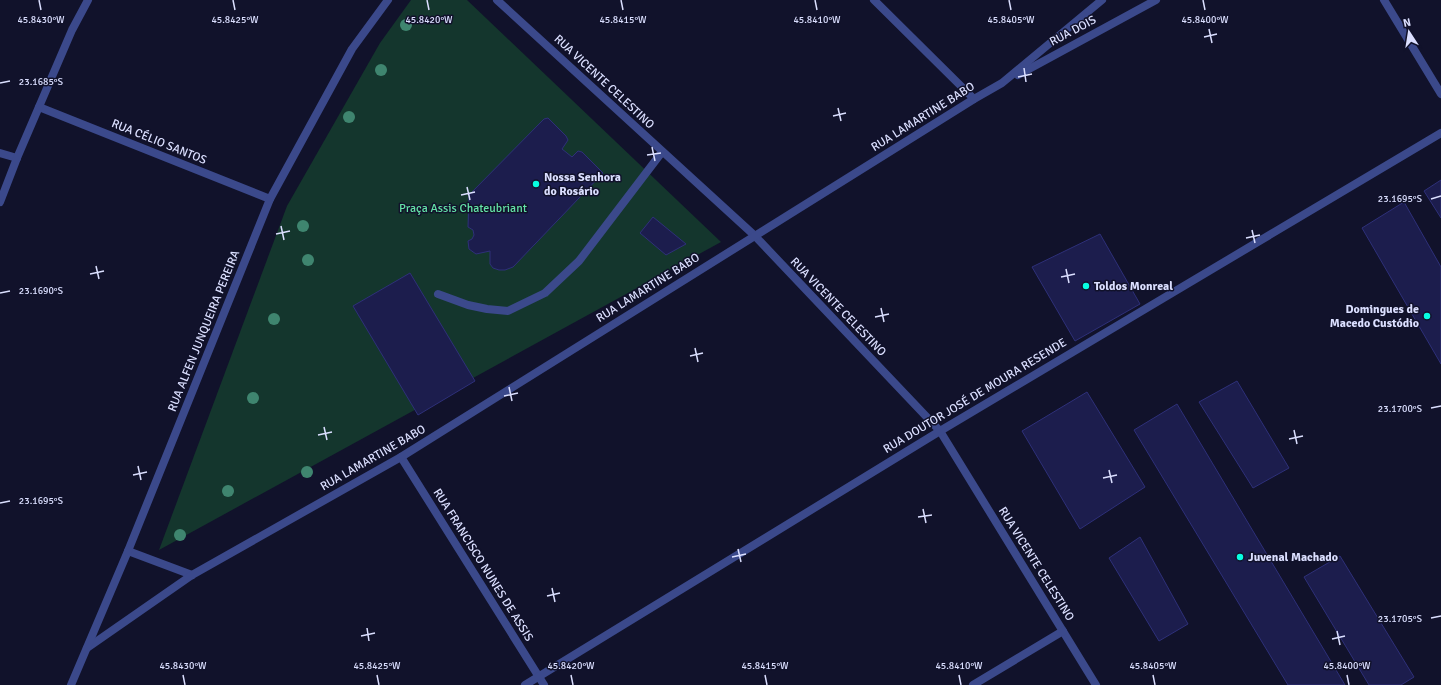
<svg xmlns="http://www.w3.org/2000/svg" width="1441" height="685" font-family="Signika,sans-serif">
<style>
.green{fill:#14362d}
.building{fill:#1c1d4d;stroke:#2e3079}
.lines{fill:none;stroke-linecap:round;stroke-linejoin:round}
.service{stroke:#3b498b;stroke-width:8}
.minor{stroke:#3b498b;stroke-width:8}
.tree{fill:#3f856f}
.ticks{fill:none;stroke:#dbdfff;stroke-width:1.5}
.poi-dot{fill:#07ffe2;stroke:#11122b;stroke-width:1.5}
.labels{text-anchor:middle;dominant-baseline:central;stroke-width:3;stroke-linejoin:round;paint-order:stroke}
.street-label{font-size:12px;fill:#dbdfff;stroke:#11122b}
.poi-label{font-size:12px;font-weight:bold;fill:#dbdfff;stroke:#11122b;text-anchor:start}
.park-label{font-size:12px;fill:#64e3a7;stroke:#11122b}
.ticks-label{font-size:10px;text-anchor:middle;fill:#dbdfff;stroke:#11122b;stroke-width:3;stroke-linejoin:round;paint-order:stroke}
</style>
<rect width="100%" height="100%" fill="#11122b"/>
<!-- green -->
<polygon class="green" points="411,0 467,0 721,242 159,550 287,206 380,43"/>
<!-- building -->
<g class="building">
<polygon points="548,118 566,136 568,140 562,149 572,157 578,151 582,152 603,173 513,267 505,270 499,270 493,268 490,264 490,251 476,254 469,249 468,241 472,239 474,235 473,230 468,227 469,195 544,119"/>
<polygon points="1441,180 1441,218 1424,191"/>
<polygon points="1404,202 1441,267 1441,364 1362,228"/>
<polygon points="653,217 686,244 666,255 640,233"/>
<polygon points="1100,234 1140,304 1075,341 1032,267"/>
<polygon points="410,273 475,381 418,415 353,306"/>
<polygon points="1237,381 1289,468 1253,488 1199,402"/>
<polygon points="1087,392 1145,487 1080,529 1022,431"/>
<polygon points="1177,404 1345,685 1288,685 1134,430"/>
<polygon points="1140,537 1188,624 1159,641 1109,558"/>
<polygon points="1340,556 1414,677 1401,685 1369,685 1304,577"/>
</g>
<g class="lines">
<!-- service -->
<polyline class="service" points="438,294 468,305 487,309 508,311 545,293 579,261 662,152"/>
<!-- minor -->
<g class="minor">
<polyline points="497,0 754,235 940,431 1096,685"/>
<polyline points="874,0 974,99"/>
<polyline points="1384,0 1441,94"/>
<polyline points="1018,75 1156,0"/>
<polyline points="39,107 270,199"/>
<polyline points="0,153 17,158"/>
<polyline points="0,202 17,158 72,30 88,0"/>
<polyline points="401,457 544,685"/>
<polyline points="128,551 192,575"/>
<polyline points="87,648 192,575 401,457 974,99 1002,83 1102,0"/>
<polyline points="71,685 128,551 270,199 352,49 388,0"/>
<polyline points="525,685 940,431 1441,133"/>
<polyline points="973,685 1063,631"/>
</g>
</g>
<!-- trees -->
<g class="tree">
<circle cx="406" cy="25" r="6"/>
<circle cx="381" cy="70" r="6"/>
<circle cx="349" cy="117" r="6"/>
<circle cx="303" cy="226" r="6"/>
<circle cx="308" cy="260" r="6"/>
<circle cx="274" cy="319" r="6"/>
<circle cx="253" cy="398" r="6"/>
<circle cx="307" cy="472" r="6"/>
<circle cx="228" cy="491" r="6"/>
<circle cx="180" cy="535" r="6"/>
</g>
<!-- ticks -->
<path class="ticks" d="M39 0 41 10M233 0 235 10M427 0 429 10M621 0 623 10M815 0 817 10M1009 0 1011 10M1203 0 1205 10M1209 29 1212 43M1204 37 1217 34M1024 68 1026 82M1018 77 1032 74M0 83 10 81M838 108 841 121M833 116 846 113M652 147 655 161M647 155 661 153M467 187 470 200M461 195 475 192M1431 199 1441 196M281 226 284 240M1252 230 1255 243M276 234 290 231M1246 238 1260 235M96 266 99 279M1066 269 1069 283M90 274 104 271M1061 277 1075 274M0 293 10 291M881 308 884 322M875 317 889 314M695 348 698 362M690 356 703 353M509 387 512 401M504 396 518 393M1431 408 1441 406M324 427 327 440M1294 430 1297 444M318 435 332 432M1289 439 1303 436M138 466 141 480M1109 470 1112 483M133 475 147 472M1103 478 1117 475M0 503 10 501M923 509 926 523M918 517 932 515M738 549 741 562M732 557 746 554M552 588 555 602M547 596 560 593M1431 618 1441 616M367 628 369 641M1337 631 1340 645M361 636 375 633M1332 639 1345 636M183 675 185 685M377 675 379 685M571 675 573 685M765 675 767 685M959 675 961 685M1153 675 1155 685M1347 675 1349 685"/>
<!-- markers -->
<g class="poi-dot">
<circle cx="536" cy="184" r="4"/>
<circle cx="1086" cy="286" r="4"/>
<circle cx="1427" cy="316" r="4"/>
<circle cx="1240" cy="557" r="4"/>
</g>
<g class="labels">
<!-- street labels -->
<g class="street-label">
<text transform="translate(1073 31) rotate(-28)">RUA DOIS</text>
<text transform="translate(604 82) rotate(43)">RUA VICENTE CELESTINO</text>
<text transform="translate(923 117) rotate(-32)">RUA LAMARTINE BABO</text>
<text transform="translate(159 142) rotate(22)">RUA CÉLIO SANTOS</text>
<text transform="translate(648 288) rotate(-32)">RUA LAMARTINE BABO</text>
<text transform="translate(838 307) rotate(46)">RUA VICENTE CELESTINO</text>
<text transform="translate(204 331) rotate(-68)">RUA ALFEN JUNQUEIRA PEREIRA</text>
<text transform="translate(975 396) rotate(-31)">RUA DOUTOR JOSÉ DE MOURA RESENDE</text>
<text transform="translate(373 458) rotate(-30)">RUA LAMARTINE BABO</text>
<text transform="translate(1036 564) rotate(58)">RUA VICENTE CELESTINO</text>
<text transform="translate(483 565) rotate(58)">RUA FRANCISCO NUNES DE ASSIS</text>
</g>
<!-- poi labels -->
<g class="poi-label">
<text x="544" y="177">Nossa Senhora<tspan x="544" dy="14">do Rosário</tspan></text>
<text x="1094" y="286">Toldos Monreal</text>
<text x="1419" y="309" text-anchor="end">Domingues de<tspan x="1419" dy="14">Macedo Custódio</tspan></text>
<text x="1248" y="557">Juvenal Machado</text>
</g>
<!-- park labels -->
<g class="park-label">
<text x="463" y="208">Praça Assis Chateubriant</text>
</g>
</g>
<g class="ticks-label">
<text x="41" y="23">45.8430°W</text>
<text x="235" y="23">45.8425°W</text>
<text x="429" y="23">45.8420°W</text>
<text x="623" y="23">45.8415°W</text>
<text x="817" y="23">45.8410°W</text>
<text x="1011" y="23">45.8405°W</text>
<text x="1205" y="23">45.8400°W</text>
<text x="41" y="85">23.1685°S</text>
<text x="1400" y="202">23.1695°S</text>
<text x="41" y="294">23.1690°S</text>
<text x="1400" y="412">23.1700°S</text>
<text x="41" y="504">23.1695°S</text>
<text x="1400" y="622">23.1705°S</text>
<text x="183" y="669">45.8430°W</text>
<text x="377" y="669">45.8425°W</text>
<text x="571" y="669">45.8420°W</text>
<text x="765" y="669">45.8415°W</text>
<text x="959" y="669">45.8410°W</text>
<text x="1153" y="669">45.8405°W</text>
<text x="1347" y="669">45.8400°W</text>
</g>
<!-- north arrow -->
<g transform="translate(1409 32) rotate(348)" stroke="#11122b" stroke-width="3" paint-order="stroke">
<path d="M0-3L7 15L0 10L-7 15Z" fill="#dbdfff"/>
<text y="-6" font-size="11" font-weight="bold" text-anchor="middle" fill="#dbdfff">N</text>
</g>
</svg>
